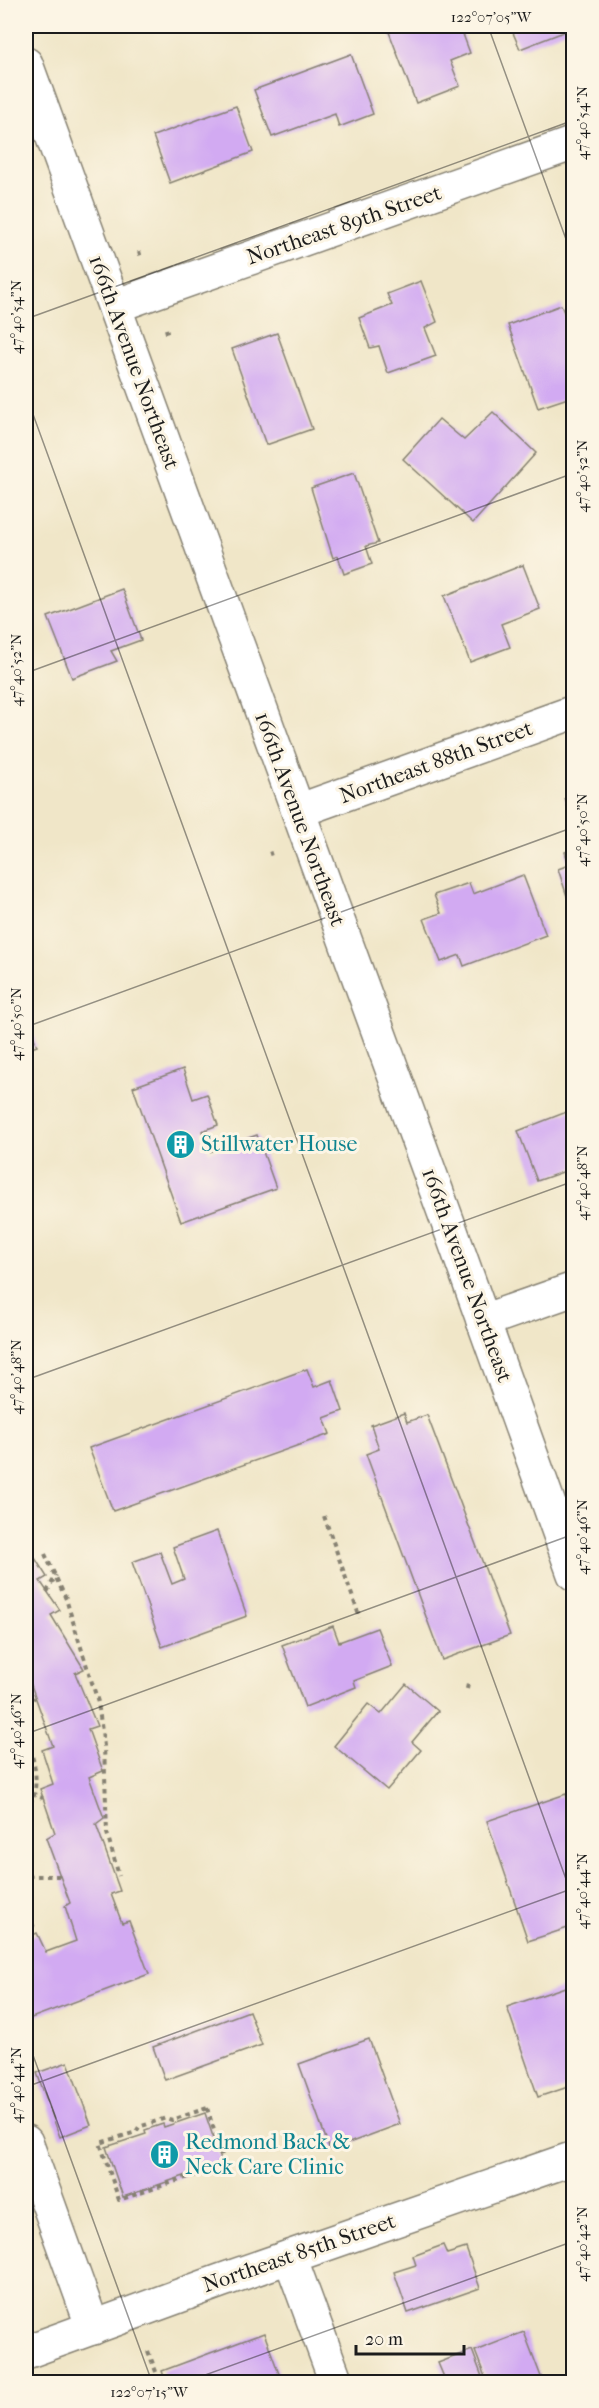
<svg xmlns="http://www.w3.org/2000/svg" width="599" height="2408" font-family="'IM FELL French Canon',serif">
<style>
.building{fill:#d2aaf2}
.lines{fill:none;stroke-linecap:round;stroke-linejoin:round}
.minor-casing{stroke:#868172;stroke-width:36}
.path{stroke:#868172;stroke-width:4;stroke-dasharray:4.5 4.5;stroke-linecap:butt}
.minor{stroke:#fff;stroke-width:33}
.ticks{fill:none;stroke:#1c1c1c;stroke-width:1.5;stroke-opacity:0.45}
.labels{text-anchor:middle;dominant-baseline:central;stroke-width:6;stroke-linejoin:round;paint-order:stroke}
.street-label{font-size:22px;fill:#1c1c1c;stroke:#fcf5e5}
.culture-label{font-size:22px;fill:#0d838f;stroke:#fcf5e5;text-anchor:start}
.neatline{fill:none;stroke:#1c1c1c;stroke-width:2}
.ticks-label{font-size:15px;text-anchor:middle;fill:#1c1c1c}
</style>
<rect width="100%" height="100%" fill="#fcf5e5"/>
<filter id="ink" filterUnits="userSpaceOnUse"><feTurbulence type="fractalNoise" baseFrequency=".0167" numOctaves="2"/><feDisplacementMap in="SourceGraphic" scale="12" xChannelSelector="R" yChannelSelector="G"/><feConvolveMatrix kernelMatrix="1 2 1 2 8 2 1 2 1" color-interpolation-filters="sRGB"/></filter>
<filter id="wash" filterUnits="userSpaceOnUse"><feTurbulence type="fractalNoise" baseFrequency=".008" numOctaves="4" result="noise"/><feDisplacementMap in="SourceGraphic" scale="24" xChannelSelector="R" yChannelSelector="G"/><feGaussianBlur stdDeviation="1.35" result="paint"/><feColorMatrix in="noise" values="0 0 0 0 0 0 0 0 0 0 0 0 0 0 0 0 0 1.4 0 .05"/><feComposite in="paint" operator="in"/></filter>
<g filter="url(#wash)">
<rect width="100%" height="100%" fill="#f0e6c8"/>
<g id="blocks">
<!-- building -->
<g class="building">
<polygon points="406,26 460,26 470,53 450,61 460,86 416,103 389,32"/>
<polygon points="510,26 574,26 574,28 520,49"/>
<polygon points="351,54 373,114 339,127 335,114 272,137 254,90"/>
<polygon points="236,106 253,152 170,183 153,136"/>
<polygon points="421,281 437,322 425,328 436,356 388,373 379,346 370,348 359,318 392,305 387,294"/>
<polygon points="561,305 574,337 574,396 538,408 508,325"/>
<polygon points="277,333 312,429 266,445 232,349"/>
<polygon points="493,412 536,453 473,523 403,459 439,419 464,440"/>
<polygon points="354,473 378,543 366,546 372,564 344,574 338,556 333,558 311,488"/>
<polygon points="523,565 540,609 501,624 510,647 470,662 444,596"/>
<polygon points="122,589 141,640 111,651 117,661 72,678 48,617"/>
<polygon points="574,796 574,820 573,820 565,799"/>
<polygon points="574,849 574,897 568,899 558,869 569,865 565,852"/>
<polygon points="523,875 546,935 464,966 460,955 441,962 424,919 441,913 434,895 469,883 473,894"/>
<polygon points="26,1017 37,1046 26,1050"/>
<polygon points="183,1069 193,1099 207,1094 218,1125 202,1131 209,1152 257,1135 276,1188 181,1222 133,1087"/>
<polygon points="574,1109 574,1168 537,1181 518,1131"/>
<polygon points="307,1369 314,1387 332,1380 343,1411 324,1418 330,1434 113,1511 89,1448"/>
<polygon points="404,1413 407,1422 427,1415 510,1635 442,1660 366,1454 379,1449 371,1425"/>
<polygon points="217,1531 247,1616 162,1647 132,1562 160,1552 172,1584 184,1579 173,1547"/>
<polygon points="26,1544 47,1577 40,1581 60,1610 51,1615 84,1669 75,1673 97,1726 88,1729 103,1771 89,1777 104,1818 96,1824 120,1891 111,1894 122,1923 129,1921 149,1974 26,2020 26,1938 37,1933 46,1952 76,1941 65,1906 70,1903 46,1838 55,1833 40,1789 53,1784 42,1750 53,1746 27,1674 30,1671 26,1665"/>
<polygon points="333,1626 339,1642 377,1628 392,1666 354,1681 356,1687 305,1707 282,1645"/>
<polygon points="406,1684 438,1711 412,1742 421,1750 387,1790 334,1746 368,1704 381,1714"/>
<polygon points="566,1794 574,1816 574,1926 528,1941 487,1821"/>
<polygon points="571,1985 574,1991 574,2085 538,2097 507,2007"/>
<polygon points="249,2011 262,2045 165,2080 153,2047"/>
<polygon points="369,2039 400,2124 330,2150 299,2064"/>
<polygon points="68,2062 91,2125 60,2137 37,2073"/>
<polygon points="205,2113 222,2163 123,2197 106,2147 146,2134 145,2130 163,2124 164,2127"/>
<polygon points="443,2245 447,2254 466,2248 480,2288 408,2313 394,2272 416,2265 413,2256"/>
<polygon points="524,2332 543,2382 487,2382 475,2351"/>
<polygon points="264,2333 282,2382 166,2382 162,2371"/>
<polygon points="472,2350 484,2382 446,2382 438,2363"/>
</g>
</g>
</g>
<g filter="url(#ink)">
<use href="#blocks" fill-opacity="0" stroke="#868172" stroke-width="1.5"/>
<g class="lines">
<defs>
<g id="minor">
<polyline points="26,64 451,1231 574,1574"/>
<polyline points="115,306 574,143"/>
<polyline points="298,811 574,712"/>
<polyline points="483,1321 574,1289"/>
<polyline points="26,2142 93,2328"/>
<polyline points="290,2257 336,2382"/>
<polyline points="26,2352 220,2281 574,2158"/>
</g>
</defs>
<!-- minor casing -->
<use href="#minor" class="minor-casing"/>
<!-- path -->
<g class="path">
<polyline points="139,251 141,258"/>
<polyline points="166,329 168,336"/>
<polyline points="269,854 272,853"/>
<polyline points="324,1516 360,1618"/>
<polyline points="45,1554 66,1599 98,1702 104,1746 107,1833 119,1876"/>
<polyline points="47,1592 56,1575"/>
<polyline points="26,1673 30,1671"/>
<polyline points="467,1689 468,1684"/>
<polyline points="26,1716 34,1697"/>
<path d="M26 1740C34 1758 38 1775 34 1795L43 1798"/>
<polyline points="26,1811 34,1795"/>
<path d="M26 1870C35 1891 21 1908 35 1929L26 1933"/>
<polyline points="28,1876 60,1876"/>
<polygon points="207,2108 225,2165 119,2200 100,2143 136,2132 139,2127 166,2118 172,2120"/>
<polyline points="148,2351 160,2382"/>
</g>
<!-- minor -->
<use href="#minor" class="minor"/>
</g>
</g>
<!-- ticks -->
<path class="ticks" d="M488 26 574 261M26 319 574 120M26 395 574 1901M26 673 574 473M26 1027 574 827M26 1380 574 1181M26 1734 574 1534M26 2036 152 2382M26 2087 574 1888M186 2382 574 2241"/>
<!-- icons -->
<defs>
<symbol id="building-disc" viewBox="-11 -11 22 22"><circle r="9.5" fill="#0f9aa8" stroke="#fcf5e5"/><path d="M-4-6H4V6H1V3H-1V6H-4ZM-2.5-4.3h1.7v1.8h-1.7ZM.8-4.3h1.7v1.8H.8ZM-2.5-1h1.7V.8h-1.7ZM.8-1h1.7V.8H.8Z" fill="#fff"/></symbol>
</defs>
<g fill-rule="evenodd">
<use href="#building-disc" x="164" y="1128" width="33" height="33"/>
<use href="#building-disc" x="148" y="2138" width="33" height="33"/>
</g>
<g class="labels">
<!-- street labels -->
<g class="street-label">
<text transform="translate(344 225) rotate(-19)">Northeast 89th Street</text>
<text transform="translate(134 362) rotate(70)">166th Avenue Northeast</text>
<text transform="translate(436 762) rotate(-20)">Northeast 88th Street</text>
<text transform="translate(300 819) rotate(70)">166th Avenue Northeast</text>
<text transform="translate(467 1275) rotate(70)">166th Avenue Northeast</text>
<text transform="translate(299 2253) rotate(-19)">Northeast 85th Street</text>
</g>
<!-- culture labels -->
<g class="culture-label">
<text x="201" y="1144">Stillwater House</text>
<text x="185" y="2142">Redmond Back &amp;<tspan x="185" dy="25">Neck Care Clinic</tspan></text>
</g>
</g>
<!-- margin -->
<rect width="599" height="2408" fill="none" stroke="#fcf5e5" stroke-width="66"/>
<!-- scale -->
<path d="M356 2345v9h108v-9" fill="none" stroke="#1c1c1c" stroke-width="3"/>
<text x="365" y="2345" font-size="18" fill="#1c1c1c" stroke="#fcf5e5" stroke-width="4.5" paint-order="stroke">20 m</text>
<rect x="33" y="33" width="533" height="2342" class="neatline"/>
<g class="ticks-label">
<text x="491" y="22">122°07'05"W</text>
<text transform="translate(582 123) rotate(-90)" y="5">47°40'54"N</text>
<text transform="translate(16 317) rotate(-90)" y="5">47°40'54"N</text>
<text transform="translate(582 476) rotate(-90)" y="5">47°40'52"N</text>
<text transform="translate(16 670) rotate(-90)" y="5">47°40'52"N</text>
<text transform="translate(582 830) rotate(-90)" y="5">47°40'50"N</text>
<text transform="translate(16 1024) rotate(-90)" y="5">47°40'50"N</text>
<text transform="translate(582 1183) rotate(-90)" y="5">47°40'48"N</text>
<text transform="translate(16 1377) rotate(-90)" y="5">47°40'48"N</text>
<text transform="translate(582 1537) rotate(-90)" y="5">47°40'46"N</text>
<text transform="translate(16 1731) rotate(-90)" y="5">47°40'46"N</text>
<text transform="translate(582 1891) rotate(-90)" y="5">47°40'44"N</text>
<text transform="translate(16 2085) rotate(-90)" y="5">47°40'44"N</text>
<text transform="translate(582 2244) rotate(-90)" y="5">47°40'42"N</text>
<text x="149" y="2397">122°07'15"W</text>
</g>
</svg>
